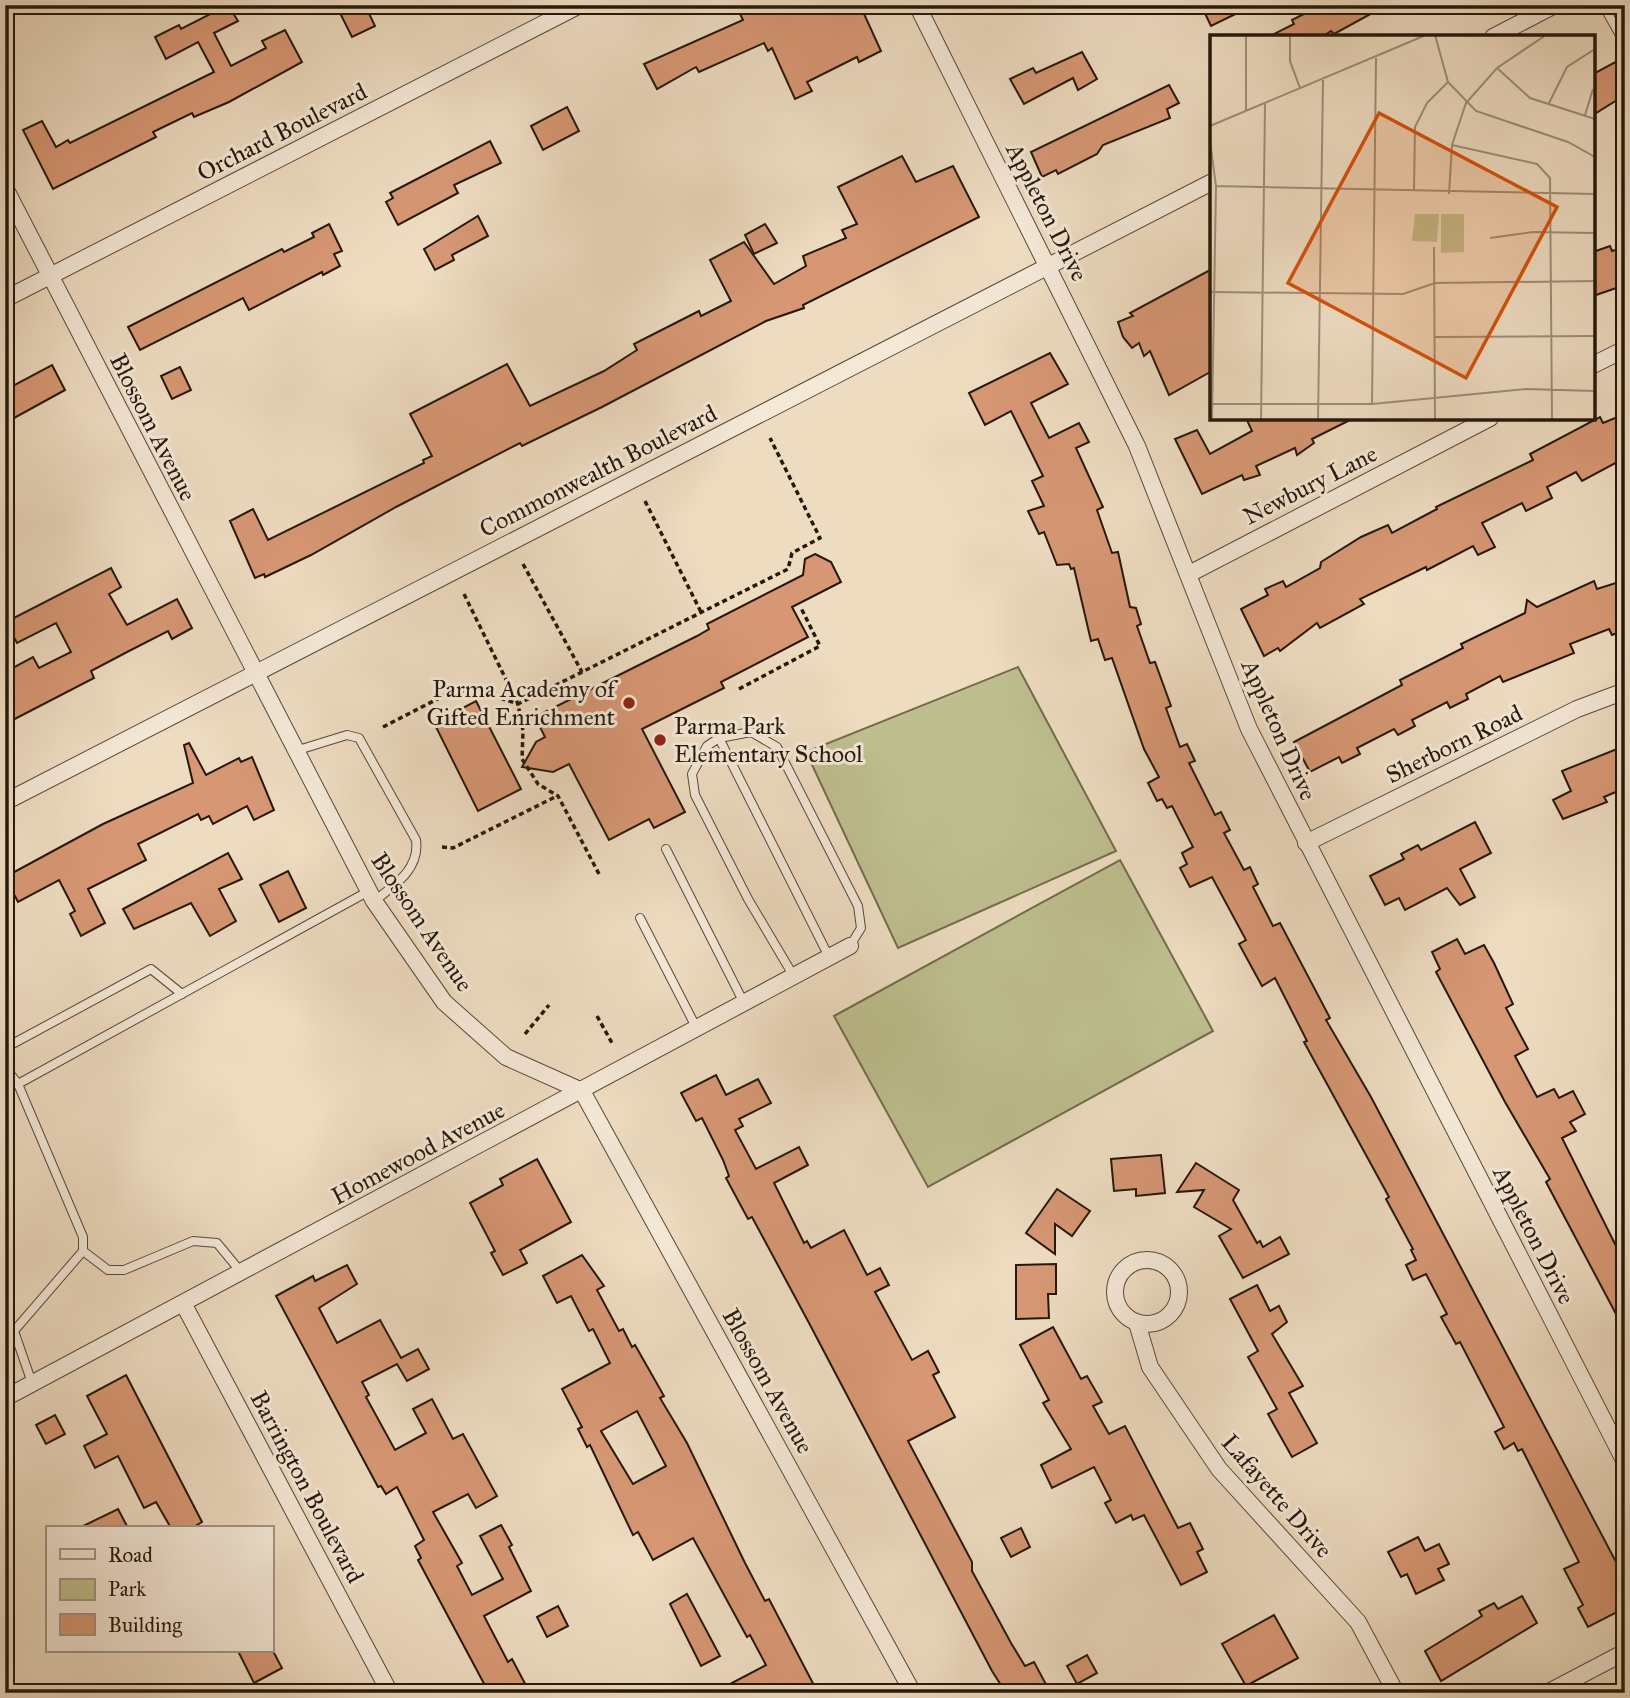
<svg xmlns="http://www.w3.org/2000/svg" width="1630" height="1698" font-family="'IM FELL Great Primer',serif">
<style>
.green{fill:#bebf8f;stroke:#726c4d;stroke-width:2}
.building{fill:#d79774;stroke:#25180b;stroke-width:2;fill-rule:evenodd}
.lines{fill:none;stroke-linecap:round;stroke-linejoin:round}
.service-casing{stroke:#574938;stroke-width:10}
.minor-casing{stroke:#574938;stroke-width:18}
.path{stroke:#25180b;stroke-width:3.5;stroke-dasharray:5 3.5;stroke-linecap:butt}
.service{stroke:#f4e8d7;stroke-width:8}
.minor{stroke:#f4e8d7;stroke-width:16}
.poi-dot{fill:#8f2418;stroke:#f4e8d7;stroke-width:2.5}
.labels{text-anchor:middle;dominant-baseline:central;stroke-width:6;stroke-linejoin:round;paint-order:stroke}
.street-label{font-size:24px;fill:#25180b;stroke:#f4e8d7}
.poi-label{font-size:24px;fill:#25180b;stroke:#f4e8d7;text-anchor:end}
.inset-road{fill:none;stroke:#9e8e78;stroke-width:2}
.view{fill:#d4520c;fill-opacity:0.15;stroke:#d4520c;stroke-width:3.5}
.inset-edge{fill:none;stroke:#25180b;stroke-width:3.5}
</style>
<rect width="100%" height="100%" fill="#eedcc1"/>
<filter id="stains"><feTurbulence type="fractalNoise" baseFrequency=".00286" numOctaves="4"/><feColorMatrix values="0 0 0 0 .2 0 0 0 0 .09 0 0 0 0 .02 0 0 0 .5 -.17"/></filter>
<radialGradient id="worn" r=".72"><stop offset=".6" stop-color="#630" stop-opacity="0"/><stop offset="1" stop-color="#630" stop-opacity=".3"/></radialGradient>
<!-- green -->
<g class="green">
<polygon points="1018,667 1116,851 898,948 806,752"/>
<polygon points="1120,860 1213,1031 928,1187 834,1016"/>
</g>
<!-- building -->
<g class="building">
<polygon points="228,5 238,21 214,33 231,66 266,48 262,41 285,30 302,62 229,102 194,117 192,113 153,132 156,137 53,189 23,130 42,121 56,147 68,140 70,143 214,72 198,42 166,59 155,37 179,25 181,29"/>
<polygon points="336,5 365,5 375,26 352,37"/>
<polygon points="760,5 860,5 881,51 859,62 857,57 807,82 812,91 795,99 772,48 768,51 764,43 699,72 696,67 657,89 644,64 743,20 740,14"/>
<polygon points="1201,5 1254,5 1211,26"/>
<polygon points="1303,5 1387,5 1334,34 1331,31 1322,37 1268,37 1294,24 1292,20 1306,13"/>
<polygon points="1082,52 1097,79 1078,90 1073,78 1024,104 1010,79 1033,68 1036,73"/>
<polygon points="1625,57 1625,95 1593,115 1593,74"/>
<polygon points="1169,85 1179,103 1167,109 1170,118 1103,145 1097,154 1058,174 1056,170 1042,177 1031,152"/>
<polygon points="567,107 579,131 543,150 531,126"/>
<polygon points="490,141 501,163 454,185 458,193 398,225 386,202 393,198 390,193"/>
<polygon points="902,156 916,182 953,166 979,217 803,305 804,308 766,321 602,407 522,446 520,443 396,507 311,555 265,577 264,574 255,578 230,521 253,509 268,540 424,463 423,460 432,456 410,414 507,364 530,406 604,371 637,350 634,344 699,311 701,316 731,301 710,260 744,242 774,284 806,266 803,256 846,238 842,230 857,224 838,187"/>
<polygon points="478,216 488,236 452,255 454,260 435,270 424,249"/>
<polygon points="329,224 342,251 334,254 340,266 323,275 322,272 249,310 243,298 140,350 128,327 282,249 284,252 314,237 312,233"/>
<polygon points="765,224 777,243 754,254 745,235"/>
<polygon points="1610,246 1612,251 1625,247 1625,285 1593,296 1593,252"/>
<polygon points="1212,269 1212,371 1169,395 1150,351 1144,356 1139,343 1132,348 1123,337 1118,322 1133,316 1130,313"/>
<polygon points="1050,353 1068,384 1031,403 1049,438 1079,423 1089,442 1076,448 1103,507 1097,510 1112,553 1118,552 1130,607 1136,608 1141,624 1137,626 1150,663 1155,662 1171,706 1166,708 1180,747 1187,744 1195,761 1189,763 1215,815 1221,812 1230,830 1224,833 1244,870 1250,867 1258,884 1253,887 1273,926 1280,923 1330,1018 1326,1020 1371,1097 1625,1579 1625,1608 1588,1627 1578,1608 1583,1605 1564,1569 1579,1562 1522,1449 1518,1451 1514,1443 1504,1449 1495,1432 1504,1427 1460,1342 1456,1344 1441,1317 1447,1314 1426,1274 1413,1280 1406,1265 1416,1260 1411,1250 1413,1249 1386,1199 1389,1197 1304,1042 1307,1041 1275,978 1262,986 1239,944 1246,940 1212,877 1190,887 1180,868 1187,864 1182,853 1193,847 1172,806 1167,808 1162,799 1157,801 1148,783 1159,777 1144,749 1112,658 1105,660 1098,639 1091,641 1074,568 1071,569 1069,564 1057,565 1044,532 1039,534 1028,511 1044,506 1032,481 1043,476 1011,411 985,425 969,393"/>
<polygon points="52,365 65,390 5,423 5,390"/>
<polygon points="180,367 191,390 172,399 161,376"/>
<polygon points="1625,414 1625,458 1582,481 1576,472 1547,487 1552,498 1526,511 1522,503 1482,523 1495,547 1478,555 1473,546 1427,570 1426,567 1360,599 1364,604 1320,628 1317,623 1280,651 1278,648 1264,656 1241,609 1268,595 1265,589 1283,581 1286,587 1320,568 1321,562 1361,537 1388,525 1392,533 1437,509 1436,507 1533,460 1530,454 1600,417 1603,423"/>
<polygon points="1246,418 1354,418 1312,439 1314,443 1297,455 1295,448 1256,466 1260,475 1244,480 1242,475 1202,494 1175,439 1197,430 1210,454 1252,431"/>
<polygon points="815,554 831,562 841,582 792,607 808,637 721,682 724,688 642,729 685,812 654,828 649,819 609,840 569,764 553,772 522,767 536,742 545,737 535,717 697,636 709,629 707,624 803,575 805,559"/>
<polygon points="111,568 121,587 109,594 127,625 177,599 192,628 172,639 168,631 129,651 91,671 94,678 5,724 5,672 33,657 39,668 71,652 56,623 17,643 6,622"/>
<polygon points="1625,580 1625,630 1612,635 1609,629 1570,644 1574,653 1503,682 1500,676 1466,694 1468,699 1450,708 1447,702 1412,720 1415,726 1398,735 1394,729 1357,748 1360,754 1342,763 1339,757 1310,772 1294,742 1402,685 1400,680 1463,648 1461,644 1525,613 1527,600 1537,607 1594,581 1597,589"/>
<polygon points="476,701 521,789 478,811 434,723"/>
<polygon points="189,743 206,775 239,758 241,762 252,757 274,810 254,820 247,806 213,824 209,816 201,820 198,814 138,844 146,860 88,889 105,923 81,936 70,914 75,911 59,880 18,902 5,877 103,824 193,783 184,745"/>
<polygon points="1617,749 1620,754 1625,752 1625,788 1604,797 1607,802 1563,819 1553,800 1571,791 1562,771"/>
<polygon points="1475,822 1491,853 1460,869 1475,897 1460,905 1447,888 1405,910 1399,898 1385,905 1370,876 1404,859 1401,854 1418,845 1421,850"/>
<polygon points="228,853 242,879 219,889 236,921 210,936 191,903 134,929 123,909"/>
<polygon points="288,871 306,908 279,922 260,885"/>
<polygon points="1457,939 1465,954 1484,945 1494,963 1513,1004 1506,1008 1528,1049 1515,1056 1537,1097 1554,1089 1559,1098 1573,1091 1585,1114 1570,1122 1576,1131 1562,1138 1625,1264 1625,1331 1546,1182 1550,1179 1505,1102 1436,972 1440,969 1432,952"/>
<polygon points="716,1075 726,1095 758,1079 771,1103 739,1119 743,1126 735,1130 756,1169 799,1147 808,1165 774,1183 804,1243 807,1241 811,1248 844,1230 867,1275 880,1268 889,1285 875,1292 912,1360 928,1351 939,1372 933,1375 955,1417 908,1441 972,1562 972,1571 1011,1643 1025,1666 1034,1662 1048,1688 1039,1693 1006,1693 992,1671 809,1323 752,1217 748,1219 726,1178 729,1176 723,1160 702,1118 696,1121 681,1093"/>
<polygon points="1161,1155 1165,1193 1136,1196 1136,1189 1114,1191 1111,1159"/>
<polygon points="537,1159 571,1222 520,1250 527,1263 503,1275 491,1253 495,1251 470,1203 503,1185 500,1179"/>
<polygon points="1196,1163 1239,1190 1233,1200 1257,1243 1260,1241 1263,1247 1280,1237 1289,1254 1243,1278 1219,1236 1231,1229 1194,1207 1204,1190 1177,1192"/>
<polygon points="1057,1189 1090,1211 1072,1236 1055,1224 1055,1254 1026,1233"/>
<path d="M582 1255 604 1286 597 1290 619 1331 623 1329 632 1347 635 1345 664 1396 660 1398 687 1443 745 1563 765 1601 769 1599 818 1693H713L766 1665 750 1635 747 1637 693 1538 653 1560 638 1532 633 1535 590 1445 587 1447 578 1429 582 1427 562 1389 610 1363 593 1329 589 1331 571 1296 557 1303 543 1276ZM637 1411 666 1466 633 1484 601 1431Z"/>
<polygon points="1056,1264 1056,1294 1048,1294 1049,1318 1016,1319 1016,1265"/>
<polygon points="347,1265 357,1284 319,1308 337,1343 380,1320 401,1358 418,1349 429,1369 407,1381 397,1364 362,1382 369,1395 366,1397 395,1450 426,1433 413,1409 432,1399 453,1439 463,1434 497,1496 476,1508 468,1494 433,1512 462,1563 457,1566 472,1595 503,1579 480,1536 501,1525 512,1545 509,1547 531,1591 484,1616 508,1662 512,1659 530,1693 489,1693 418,1560 421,1558 415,1546 424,1540 397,1487 386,1494 381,1486 378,1487 276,1296 313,1276 315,1281"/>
<polygon points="1257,1285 1270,1311 1279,1306 1287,1322 1272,1334 1303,1386 1289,1393 1317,1443 1292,1457 1268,1414 1277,1409 1248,1357 1258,1351 1230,1299"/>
<polygon points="1053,1327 1081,1379 1087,1376 1102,1402 1093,1406 1109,1434 1125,1426 1178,1528 1190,1523 1203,1549 1197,1552 1207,1572 1181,1585 1144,1515 1133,1520 1131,1515 1116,1523 1105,1503 1111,1500 1094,1467 1052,1488 1041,1465 1071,1449 1043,1403 1049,1400 1020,1345"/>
<polygon points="126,1375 202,1522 192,1528 171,1528 156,1502 144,1508 118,1456 95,1468 84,1446 107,1434 87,1396"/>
<polygon points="55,1415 65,1434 46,1444 36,1425"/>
<polygon points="118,1509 128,1528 79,1528"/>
<polygon points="1021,1528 1030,1547 1011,1557 1001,1538"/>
<polygon points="1418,1537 1425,1551 1439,1544 1449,1564 1438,1569 1444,1580 1416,1594 1407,1574 1401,1577 1388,1552"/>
<polygon points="687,1594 720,1656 701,1666 670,1604"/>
<polygon points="1522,1596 1537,1623 1441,1681 1425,1651 1482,1616 1479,1611 1494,1603 1498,1609"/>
<polygon points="558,1606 568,1626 547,1637 537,1617"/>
<polygon points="1274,1615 1298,1658 1246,1686 1222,1644"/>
<polygon points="238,1651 273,1651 282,1668 254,1683"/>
<polygon points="1087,1655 1097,1673 1077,1684 1067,1666"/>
</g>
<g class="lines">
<defs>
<g id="service">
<polyline points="1603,5 1625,44"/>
<polyline points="719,738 829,957"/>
<path d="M295 751 347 735 359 738 416 840C420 869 395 885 374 901"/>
<polyline points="666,849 743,1001"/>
<polyline points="640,918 696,1027"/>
<polyline points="793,975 748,899 695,795 692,774 707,746 719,738 751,732 777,747 858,906 861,928 850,946"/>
<polyline points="5,1048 151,969 182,994"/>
<polyline points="5,1067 18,1084"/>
<polyline points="83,1251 108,1270 124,1270 193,1241 217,1243 241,1272"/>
<polyline points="5,1324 14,1331"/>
<polyline points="32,1383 14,1331 83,1251 83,1237 18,1084 369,891"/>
</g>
<g id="minor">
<polyline points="917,5 1137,446 1249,729 1625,1462"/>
<polyline points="1493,37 1555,5"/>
<polyline points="5,188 374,901 444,1002 506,1057 582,1091 913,1693"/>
<polyline points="5,299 580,5"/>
<polyline points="1593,365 1625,349"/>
<polyline points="1189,574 1490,418"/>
<polyline points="5,802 1212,182"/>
<polyline points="1306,843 1577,709 1625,691"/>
<circle cx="1147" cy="1292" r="32"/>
<polyline points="183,1303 390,1693"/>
<polyline points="1137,1323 1150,1367 1219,1469 1358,1622 1396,1693"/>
<polyline points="5,1398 850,946"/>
<polyline points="1547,1693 1625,1652"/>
</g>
</defs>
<!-- service casing -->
<use href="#service" class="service-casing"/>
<!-- minor casing -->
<use href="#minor" class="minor-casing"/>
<!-- path -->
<g class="path">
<polyline points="645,501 701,612"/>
<polyline points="523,564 582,672"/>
<polyline points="739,689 820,646 801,608"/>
<polyline points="383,727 449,693 473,689 518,704 464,594"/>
<polyline points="442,847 453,848 557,796"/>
<polyline points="599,874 558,796 538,784 522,759 523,731 518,704 788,569 792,553 820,538 770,438"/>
<polyline points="597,1016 612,1043"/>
<polyline points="525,1034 549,1005"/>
</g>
<!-- service -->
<use href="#service" class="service"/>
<!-- minor -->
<use href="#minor" class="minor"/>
</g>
<!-- markers -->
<g class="poi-dot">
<circle cx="629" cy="703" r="7"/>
<circle cx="660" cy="740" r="7"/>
</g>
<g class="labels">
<!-- street labels -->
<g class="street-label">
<text transform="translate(282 132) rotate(-27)">Orchard Boulevard</text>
<text transform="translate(1047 212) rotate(63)">Appleton Drive</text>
<text transform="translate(153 427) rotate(63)">Blossom Avenue</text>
<text transform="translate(598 471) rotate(-27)">Commonwealth Boulevard</text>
<text transform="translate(1310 485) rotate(-27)">Newbury Lane</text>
<text transform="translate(1279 730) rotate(66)">Appleton Drive</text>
<text transform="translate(1454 744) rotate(-26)">Sherborn Road</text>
<text transform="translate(422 922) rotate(56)">Blossom Avenue</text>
<text transform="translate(418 1153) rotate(-28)">Homewood Avenue</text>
<text transform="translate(1534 1235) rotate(63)">Appleton Drive</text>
<text transform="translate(768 1381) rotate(61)">Blossom Avenue</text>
<text transform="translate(307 1487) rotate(62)">Barrington Boulevard</text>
<text transform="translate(1277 1496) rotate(49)">Lafayette Drive</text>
</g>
<!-- poi labels -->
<g class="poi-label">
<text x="615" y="689">Parma Academy of<tspan x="615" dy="28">Gifted Enrichment</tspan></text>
<text x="674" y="726" text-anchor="start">Parma Park<tspan x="674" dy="28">Elementary School</tspan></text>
</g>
</g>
<!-- overview -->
<g transform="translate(1210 35)">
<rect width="385" height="385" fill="#eedcc1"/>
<path d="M205 179H229L227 207 202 206ZM231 179H254V217L231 218Z" fill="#bebf8f"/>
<path class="inset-road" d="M80 0V26L90 53M225 0 238 47 266 76 358 107 385 122M287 33 320 63 385 84M339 68 357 32 385 14M36 75V0M375 80 383 54M0 91 216 0M0 106 6 151 2 385M242 110 327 129 340 143 342 385M6 151 385 159M204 156 205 92 217 68 238 47M239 159 242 110 256 68 287 33 336 0M280 203 323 197 385 198M224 212 225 385M0 257 193 259 225 248 385 246M225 302 385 301M162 368 166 23M0 369H162L316 354 385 356M51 385 55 69M108 385 113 45"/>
<path class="view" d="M169 78 347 172 256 343 78 248Z"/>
<rect width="385" height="385" class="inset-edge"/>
</g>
<!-- margin -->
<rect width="1630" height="1698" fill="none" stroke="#eedcc1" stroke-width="28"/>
<rect x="7" y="7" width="1616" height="1684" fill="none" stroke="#25180b" stroke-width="3.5"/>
<rect x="14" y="14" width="1602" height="1670" fill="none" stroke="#25180b" stroke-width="2"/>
<!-- legend -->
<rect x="46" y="1526" width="228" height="126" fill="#f4e8d7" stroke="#a19585" stroke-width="2"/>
<rect x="60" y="1549" width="35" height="10" fill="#f4e8d7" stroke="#a19585" stroke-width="2"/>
<text x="108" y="1562" font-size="21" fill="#25180b">Road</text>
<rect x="60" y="1579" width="35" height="21" fill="#bebf8f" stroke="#a19585" stroke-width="2"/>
<text x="108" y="1596" font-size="21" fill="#25180b">Park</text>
<rect x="60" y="1614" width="35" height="21" fill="#d79774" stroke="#a19585" stroke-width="2"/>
<text x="108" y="1632" font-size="21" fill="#25180b">Building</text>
<rect width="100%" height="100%" filter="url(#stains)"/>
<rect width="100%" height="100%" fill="url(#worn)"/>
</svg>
